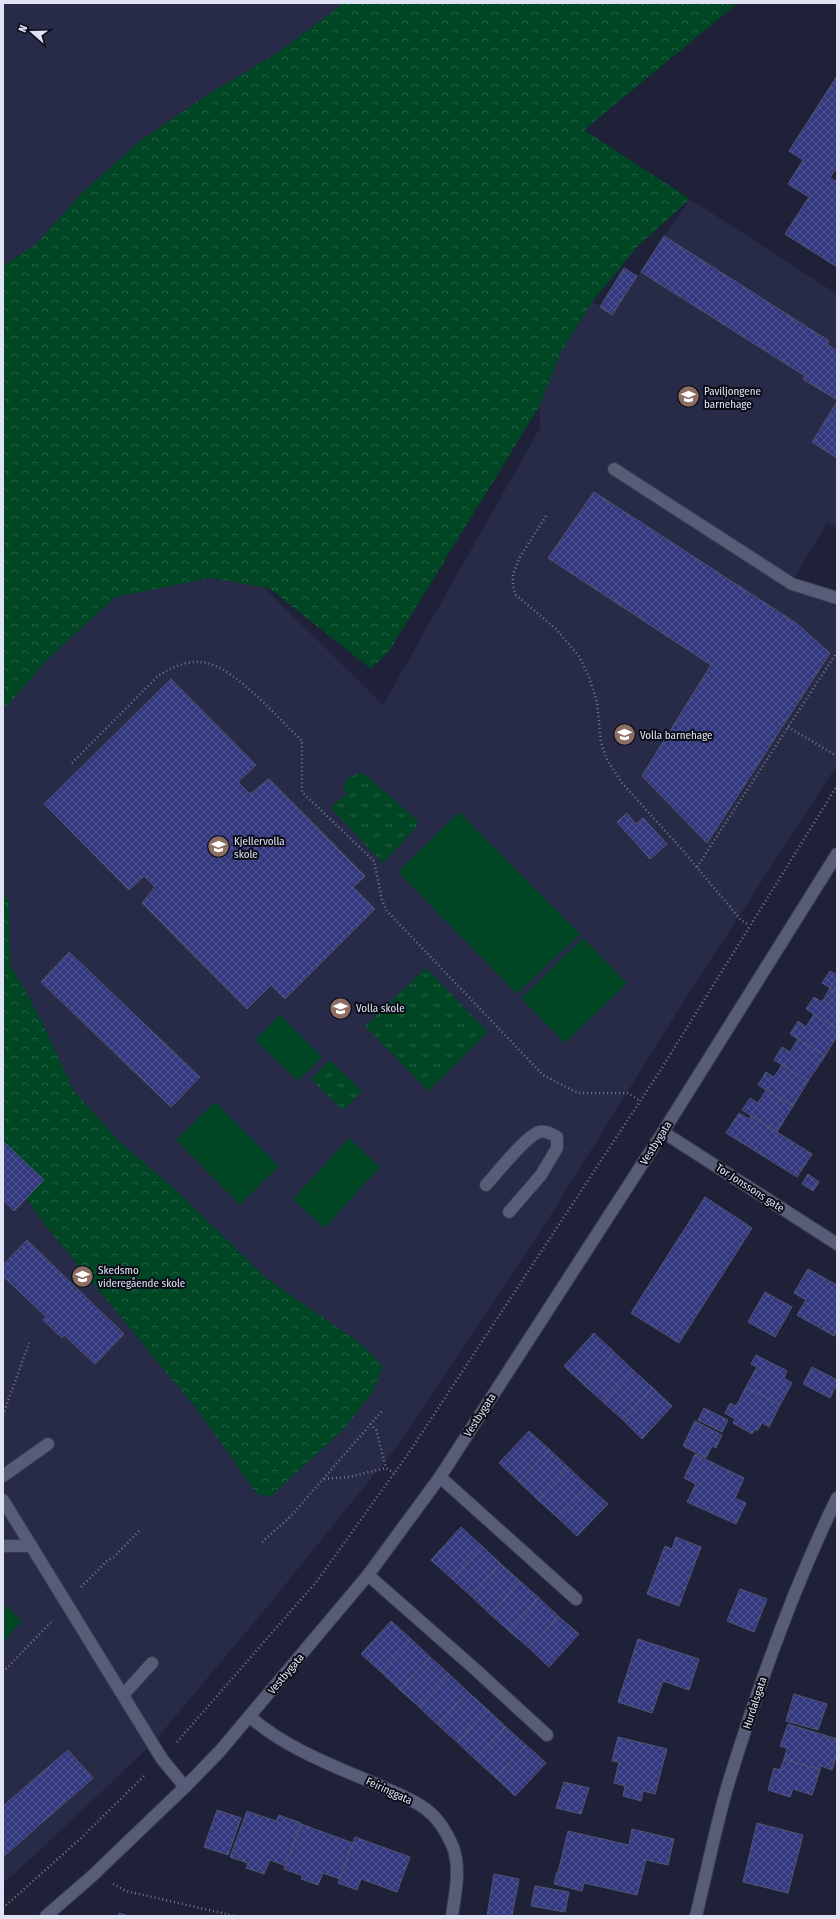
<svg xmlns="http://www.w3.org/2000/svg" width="840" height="1919" font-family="'Fira Sans Condensed',sans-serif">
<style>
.built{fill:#272b47}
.grass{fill:url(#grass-tufts)}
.forest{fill:url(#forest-crowns)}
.pitch{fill:#004624}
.building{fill:url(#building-cross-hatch);stroke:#51556f}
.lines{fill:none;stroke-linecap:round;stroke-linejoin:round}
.lane-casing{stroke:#383a4d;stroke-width:14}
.street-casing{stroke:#383a4d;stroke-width:14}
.path{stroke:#74778b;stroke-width:2.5;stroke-dasharray:1 3;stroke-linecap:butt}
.lane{stroke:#585d77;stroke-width:12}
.street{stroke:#585d77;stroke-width:12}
.labels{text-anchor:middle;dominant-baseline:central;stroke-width:4;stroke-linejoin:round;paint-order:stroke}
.poi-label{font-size:11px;fill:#e0e3f3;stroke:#0a0c16;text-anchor:start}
.street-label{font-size:11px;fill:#e0e3f3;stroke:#0a0c16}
</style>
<defs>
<pattern id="grass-tufts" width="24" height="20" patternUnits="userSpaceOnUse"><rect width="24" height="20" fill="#004624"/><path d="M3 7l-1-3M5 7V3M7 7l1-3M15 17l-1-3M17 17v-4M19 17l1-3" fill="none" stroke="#256144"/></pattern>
<pattern id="forest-crowns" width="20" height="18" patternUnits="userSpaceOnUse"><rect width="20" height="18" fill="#004624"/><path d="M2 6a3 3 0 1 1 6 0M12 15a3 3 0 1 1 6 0" fill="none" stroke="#256144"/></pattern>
<pattern id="building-cross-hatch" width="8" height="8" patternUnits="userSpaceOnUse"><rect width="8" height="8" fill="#34387e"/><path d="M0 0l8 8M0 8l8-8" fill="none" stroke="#515591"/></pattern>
</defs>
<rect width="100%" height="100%" fill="#1e2138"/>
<!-- built -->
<polygon class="built" points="3,3 738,3 144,469 383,705 540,428 539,388 592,302 600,306 624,268 637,276 690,199 837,294 837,528 827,523 793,580 837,607 837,765 684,1001 540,1232 399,1444 267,1607 153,1743 22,1867 3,1883"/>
<!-- grass -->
<g class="grass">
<path d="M359 773 367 776 418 821 416 828 383 863 331 808 347 793 343 789C345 779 350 776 359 773Z"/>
<polygon points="426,968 488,1032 428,1091 365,1026"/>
<polygon points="330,1060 362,1091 343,1110 311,1079"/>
</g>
<!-- forest -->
<g class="forest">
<polygon points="344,3 738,3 584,130 690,199 637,247 592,302 561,352 539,407 389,651 371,669 269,588 211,578 115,597 50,657 3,710 3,266 34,246 83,192 140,141 204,97 277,53"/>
<polygon points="3,893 9,901 10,964 42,1022 74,1091 119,1141 177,1191 266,1278 360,1343 383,1366 374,1390 344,1429 271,1496 258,1495 199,1412 41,1220 3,1163"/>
</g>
<!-- pitch -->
<g class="pitch">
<polygon points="459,812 580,934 517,994 398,872"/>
<polygon points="583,938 627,983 565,1043 521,998"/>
<polygon points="280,1015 322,1057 298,1081 255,1040"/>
<polygon points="215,1102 279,1166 240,1205 176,1140"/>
<polygon points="349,1138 380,1167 324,1228 293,1199"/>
<polygon points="3,1603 22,1621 3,1642"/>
</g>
<!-- building -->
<g class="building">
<polygon points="837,76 837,167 830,178 837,182 837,267 785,234 809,197 788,184 803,160 789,151"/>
<polygon points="664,236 829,341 827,344 837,351 837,400 803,379 805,376 641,272"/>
<polygon points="624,268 637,276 612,315 600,307"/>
<polygon points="837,402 837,458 812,442"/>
<polygon points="594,492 796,623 830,653 707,843 642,776 711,665 548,558"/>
<polygon points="171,679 256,765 238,782 250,794 269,779 365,876 353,887 375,909 285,999 271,985 247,1009 142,903 155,887 144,876 129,890 44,804"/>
<polygon points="627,813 636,824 643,818 667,844 650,859 617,822"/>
<polygon points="69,952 200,1077 171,1107 41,982"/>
<polygon points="830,971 837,975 837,992 822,983"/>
<polygon points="830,988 837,992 837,1029 806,1009 814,997 822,1002"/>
<polygon points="814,1014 837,1029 837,1036 825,1056 790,1034 798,1021 806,1027"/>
<polygon points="798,1039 825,1056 808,1081 774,1060 782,1047 790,1052"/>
<polygon points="782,1065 808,1081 793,1106 758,1085 766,1072 774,1077"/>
<polygon points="766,1090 793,1106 777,1132 742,1110 750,1098 758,1103"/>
<polygon points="739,1113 749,1119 751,1116 812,1154 797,1177 726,1133"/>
<polygon points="3,1141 44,1180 14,1211 3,1200"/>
<polygon points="808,1174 819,1182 813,1191 802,1184"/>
<polygon points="705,1197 752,1228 679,1343 631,1313"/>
<polygon points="27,1240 124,1334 95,1364 64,1335 62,1338 43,1320 46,1317 3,1276 3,1265"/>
<polygon points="808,1269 837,1285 837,1330 834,1336 797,1315 806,1300 794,1293"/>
<polygon points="765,1292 792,1307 775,1337 748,1322"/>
<polygon points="594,1333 614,1352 584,1385 564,1366"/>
<polygon points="614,1352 633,1370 603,1402 584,1385"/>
<polygon points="756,1355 787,1371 784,1378 792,1383 780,1405 746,1387 757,1367 751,1364"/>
<polygon points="812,1367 837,1380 837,1384 830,1398 803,1384"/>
<polygon points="633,1370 653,1388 623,1420 603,1402"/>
<polygon points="746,1387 780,1405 769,1427 762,1423 757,1431 755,1429 752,1434 733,1423 735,1419 725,1413 730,1403 736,1406"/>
<polygon points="653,1388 672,1406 642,1439 623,1420"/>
<polygon points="704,1408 728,1420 722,1432 698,1420"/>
<polygon points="695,1421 722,1435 716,1448 712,1446 706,1458 683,1446"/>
<polygon points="529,1431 549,1449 519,1482 499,1463"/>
<polygon points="549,1449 568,1467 538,1500 519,1482"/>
<polygon points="695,1454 744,1478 735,1498 746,1503 736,1524 687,1502 696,1484 684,1478"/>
<polygon points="568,1467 588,1486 558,1518 538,1500"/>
<polygon points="588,1486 608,1504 577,1536 558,1518"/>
<polygon points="461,1527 482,1546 452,1579 431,1560"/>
<polygon points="676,1537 701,1547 679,1606 647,1594 665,1546 672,1549"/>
<polygon points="482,1546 501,1564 471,1596 452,1579"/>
<polygon points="501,1564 520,1581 490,1614 471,1596"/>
<polygon points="520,1581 539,1598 509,1631 490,1614"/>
<polygon points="740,1589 767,1599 754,1632 727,1621"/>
<polygon points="539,1598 558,1616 529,1648 509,1631"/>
<polygon points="558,1616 579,1634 549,1667 529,1648"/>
<polygon points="391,1621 411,1639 381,1672 361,1654"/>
<polygon points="411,1639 430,1657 400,1690 381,1672"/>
<polygon points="638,1639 699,1659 689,1690 663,1681 652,1713 618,1702"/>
<polygon points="430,1657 449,1674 419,1707 400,1690"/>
<polygon points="449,1674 468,1692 438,1725 419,1707"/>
<polygon points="468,1692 487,1709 457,1742 438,1725"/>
<polygon points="794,1694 827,1704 818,1730 786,1721"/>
<polygon points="487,1709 506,1727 476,1760 457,1742"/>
<polygon points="788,1724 837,1739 837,1754 832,1770 821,1766 820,1770 784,1759 787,1748 780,1746"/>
<polygon points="506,1727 526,1745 496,1778 476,1760"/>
<polygon points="618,1737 667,1749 655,1794 643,1791 641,1801 623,1796 625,1786 614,1783 619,1762 612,1761"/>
<polygon points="526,1745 546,1763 515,1796 496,1778"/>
<polygon points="68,1750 93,1778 3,1857 3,1806"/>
<polygon points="784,1759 820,1770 812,1795 793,1789 790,1797 768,1790 774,1768 780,1770"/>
<polygon points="564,1782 589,1788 581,1814 556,1808"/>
<polygon points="217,1810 241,1818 228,1855 204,1847"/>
<polygon points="247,1811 276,1821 279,1815 301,1823 286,1866 270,1860 264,1874 246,1868 248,1863 230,1857"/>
<polygon points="757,1823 803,1835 788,1893 743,1882"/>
<polygon points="301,1824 353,1843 340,1879 323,1873 318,1885 301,1879 303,1876 284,1869"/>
<polygon points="632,1829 674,1839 668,1865 646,1860 637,1895 584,1883 582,1891 554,1884 557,1872 558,1872 568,1831 629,1845"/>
<polygon points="355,1837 410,1857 397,1892 361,1879 357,1890 338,1883"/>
<polygon points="494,1874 519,1879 512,1916 487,1916"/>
<polygon points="535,1886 569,1892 565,1912 531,1906"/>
<polygon points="119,1913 129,1916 118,1916"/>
</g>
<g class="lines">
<defs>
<g id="lane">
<polyline points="614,469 792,584 837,598"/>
<path d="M486 1185C496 1174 526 1136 539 1132 545 1130 552 1134 557 1137V1148L541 1175 509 1212"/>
<polyline points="3,1476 48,1444"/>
<polyline points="440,1477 576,1599"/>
<polyline points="3,1546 31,1546"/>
<polyline points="368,1575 476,1670 547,1735"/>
<polyline points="123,1695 152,1663"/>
</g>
<g id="street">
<polyline points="663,1132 837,1244"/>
<polyline points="3,1500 162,1759 185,1787"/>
<path d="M250 1717C287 1749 334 1766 378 1785 395 1793 413 1799 427 1810 439 1819 447 1833 453 1847 461 1869 455 1894 452 1916"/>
<polyline points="46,1916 91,1877 185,1787 220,1751 368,1575 440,1477 663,1132 837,854"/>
<path d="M696 1916C707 1871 716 1825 729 1781 759 1684 793 1588 837 1498"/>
</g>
</defs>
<!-- lane casing -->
<use href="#lane" class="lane-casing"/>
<!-- street casing -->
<use href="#street" class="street-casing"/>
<!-- path -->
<g class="path">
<polyline points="546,516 520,557 513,574 513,586 516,595 556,629 579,656 589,677 597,702 601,742 606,758 622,783 679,846 741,920 749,925"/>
<polyline points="788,727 837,756"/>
<path d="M72 763 158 676C172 667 189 659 207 663 237 670 279 719 302 741V792L374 861 382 900 386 910 543 1075 578 1093H628L640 1101"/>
<polyline points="697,867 837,652"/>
<polyline points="3,1415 29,1343"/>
<polyline points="370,1424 376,1430 386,1468"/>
<polyline points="324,1479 349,1477 386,1468 394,1473"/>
<polyline points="262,1542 291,1516 382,1411"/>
<polyline points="81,1587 107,1561 114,1557 140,1530"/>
<polyline points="3,1672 53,1620"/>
<polyline points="177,1742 317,1581 408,1454 660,1071 837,786"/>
<polyline points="113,1884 126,1891 235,1916"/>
<polyline points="3,1908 80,1839 146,1774"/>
</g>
<!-- lane -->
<use href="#lane" class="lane"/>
<!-- street -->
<use href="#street" class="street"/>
</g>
<!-- icons -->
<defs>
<symbol id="school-disc" viewBox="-11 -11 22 22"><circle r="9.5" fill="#8d6e63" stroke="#0a0c16"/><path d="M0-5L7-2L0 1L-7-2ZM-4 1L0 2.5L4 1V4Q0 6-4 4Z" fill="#fff"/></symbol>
</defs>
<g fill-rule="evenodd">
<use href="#school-disc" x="676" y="384" width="25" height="25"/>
<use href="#school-disc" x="612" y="722" width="25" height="25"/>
<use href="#school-disc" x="206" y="834" width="25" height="25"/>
<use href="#school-disc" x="328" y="996" width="25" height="25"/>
<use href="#school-disc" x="70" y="1264" width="25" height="25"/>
</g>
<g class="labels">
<!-- poi labels -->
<g class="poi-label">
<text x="704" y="391">Paviljongene<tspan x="704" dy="13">barnehage</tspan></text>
<text x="640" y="735">Volla barnehage</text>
<text x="234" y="841">Kjellervolla<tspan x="234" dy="13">skole</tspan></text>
<text x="356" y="1008">Volla skole</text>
<text x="98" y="1270">Skedsmo<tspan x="98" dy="13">videregående skole</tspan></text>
</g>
<!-- street labels -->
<g class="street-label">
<text transform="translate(656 1143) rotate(-58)">Vestbygata</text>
<text transform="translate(750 1188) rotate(33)">Tor Jonssons gate</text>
<text transform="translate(480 1415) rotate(-57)">Vestbygata</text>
<text transform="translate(286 1674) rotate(-50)">Vestbygata</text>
<text transform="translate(755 1703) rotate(-72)">Hurdalsgata</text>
<text transform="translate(389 1791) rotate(25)">Feiringgata</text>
</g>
</g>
<!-- border -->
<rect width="840" height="1919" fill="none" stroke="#e0e3f3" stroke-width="8"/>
<!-- north arrow -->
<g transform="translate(32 32) rotate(290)" stroke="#0a0c16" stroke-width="3" paint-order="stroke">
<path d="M0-3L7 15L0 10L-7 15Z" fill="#e0e3f3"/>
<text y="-6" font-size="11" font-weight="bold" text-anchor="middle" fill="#e0e3f3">N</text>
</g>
</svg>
